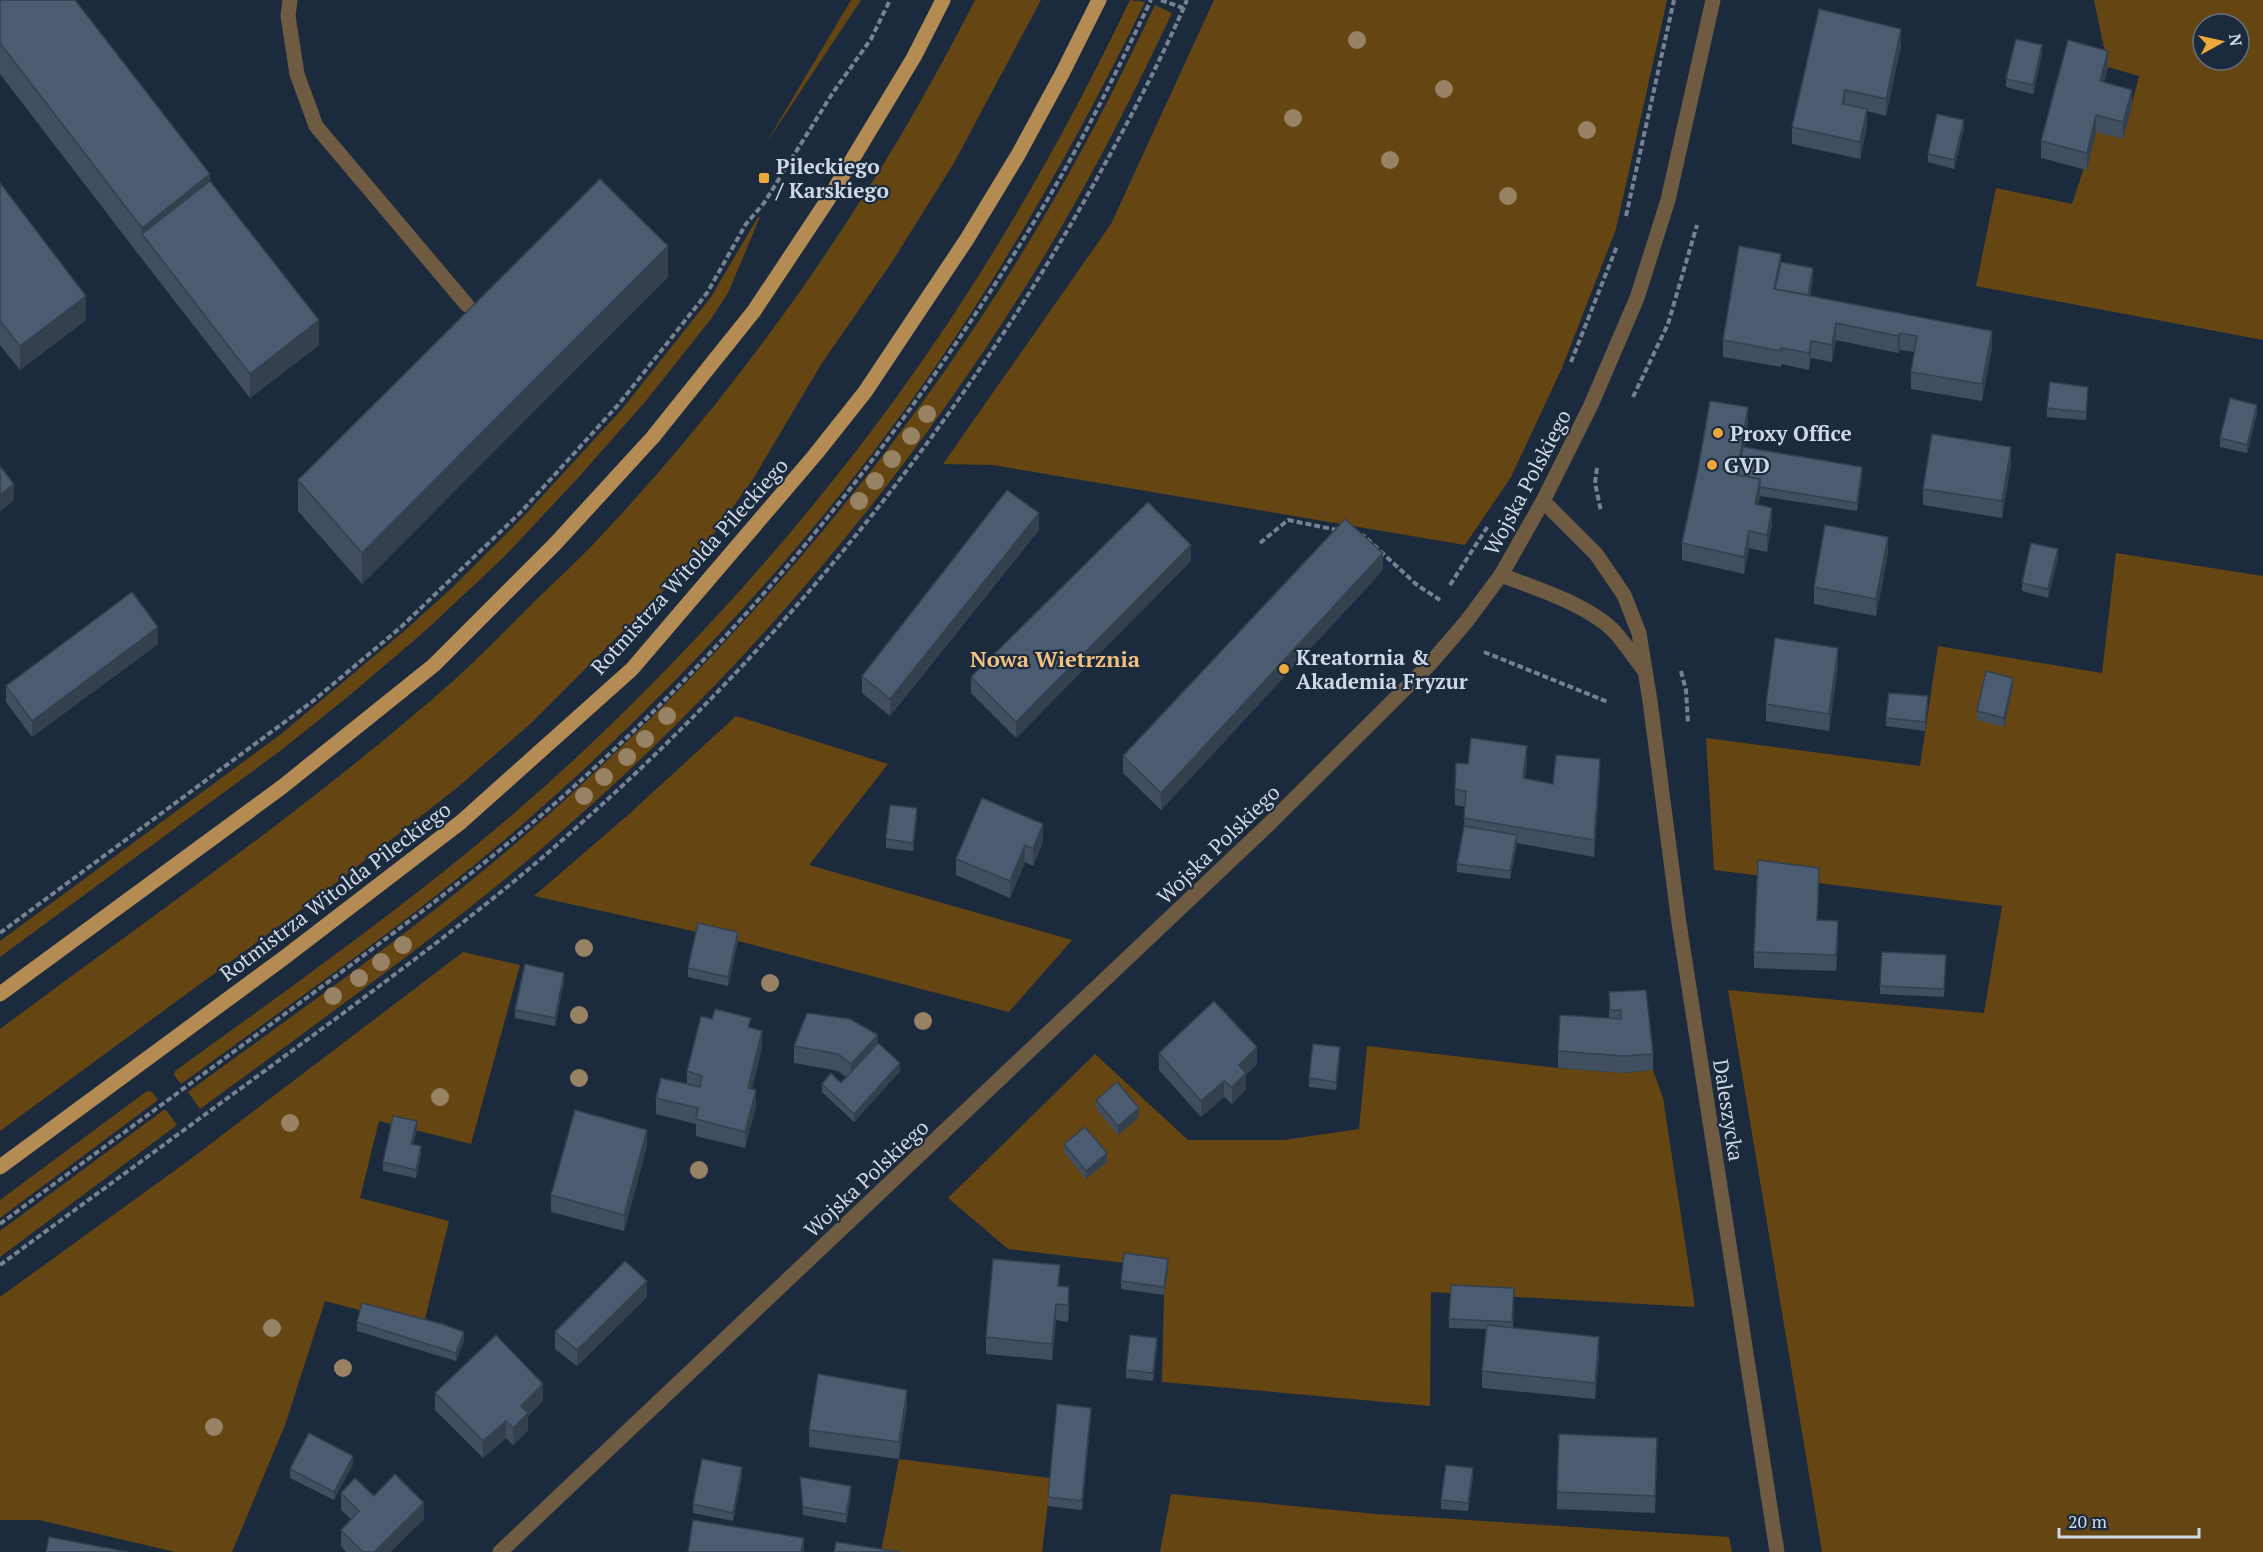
<svg xmlns="http://www.w3.org/2000/svg" width="2263" height="1552" font-family="'PT Serif',serif">
<style>
.green{fill:#654512;fill-rule:evenodd}
.lines{fill:none;stroke-linecap:round;stroke-linejoin:round}
.path{stroke:#768292;stroke-width:4;stroke-dasharray:6 3;stroke-linecap:butt}
.minor{stroke:#6e5b41;stroke-width:15}
.major{stroke:#b38b53;stroke-width:15}
.tree{fill:#988264}
.wall{fill:#404e60}
.shaded-wall{fill:#34404e}
.building{fill:#4b5b70;stroke:#34404e;stroke-width:1.5}
.poi-dot{fill:#eda83b;stroke:#1c2a3d;stroke-width:2}
.labels{text-anchor:middle;dominant-baseline:central;stroke-width:4.5;stroke-linejoin:round;paint-order:stroke}
.poi-label{font-size:21px;font-weight:bold;fill:#cfd8e5;stroke:#1c2a3d;text-anchor:start}
.street-label{font-size:21px;fill:#cfd8e5;stroke:#1c2a3d}
.neighbourhood-label{font-size:22px;font-weight:bold;fill:#f2c280;stroke:#1c2a3d}
</style>
<rect width="100%" height="100%" fill="#1c2a3d"/>
<!-- green -->
<g class="green">
<polygon points="851,0 861,0 765,145"/>
<path d="M975 0H1041L954 163 892 262 822 363 753 479 712 536 680 574 529 725 458 787 313 901 0 1131V1029C152 916 309 808 452 682 479 658 504 632 529 607 553 583 578 561 601 536 751 376 876 195 975 0Z"/>
<path d="M1130 0 1145 2C1088 119 1025 233 952 342 831 523 681 687 516 830 410 921 294 1001 181 1084L174 1075 175 1071C313 971 453 873 578 756 730 613 868 452 979 275 1035 186 1085 94 1130 0Z"/>
<polygon points="1214,0 1667,0 1616,229 1562,368 1511,477 1465,545 993,465 943,464 1111,224"/>
<path d="M2094 0H2263V340L1976 286 1996 188 2072 204 2096 132 2123 138 2139 76 2108 67ZM2203 24H2239V60H2203Z"/>
<path d="M1155 5 1172 13C1136 89 1098 165 1055 238 929 452 759 658 572 822 455 926 326 1016 200 1109L188 1092C301 1009 417 929 523 837 734 653 917 438 1056 196 1092 134 1124 70 1155 5Z"/>
<polygon points="758,217 760,217 728,293 711,319 645,402 577,479 504,557 425,631 350,695 280,751 0,957 0,941 281,734 403,632 452,588 524,516 623,408 711,297"/>
<polygon points="2116,553 2263,576 2263,1552 1822,1552 1728,990 1984,1013 2002,906 1714,870 1706,738 1920,766 1938,646 2102,673"/>
<polygon points="736,716 888,764 809,865 1072,940 1009,1012 738,941 534,896 628,815"/>
<polygon points="463,952 520,965 471,1144 379,1121 360,1198 449,1221 423,1327 325,1301 285,1425 232,1552 175,1552 39,1520 0,1520 0,1297 192,1158"/>
<polygon points="1367,1046 1558,1068 1623,1073 1653,1070 1663,1098 1695,1307 1431,1292 1430,1406 1162,1382 1164,1295 1168,1268 1008,1249 948,1198 1095,1054 1188,1140 1284,1140 1359,1129"/>
<polygon points="147,1091 152,1092 158,1100 0,1218 0,1200"/>
<polygon points="165,1109 177,1125 0,1257 0,1231"/>
<polygon points="899,1459 1051,1478 1042,1552 881,1552"/>
<polygon points="1171,1494 1376,1514 1729,1537 1732,1552 1160,1552"/>
</g>
<g class="lines">
<!-- path -->
<g class="path">
<polyline points="1161,0 1183,8"/>
<polyline points="1626,216 1674,0"/>
<polyline points="1571,362 1617,246"/>
<polyline points="1633,397 1668,324 1697,225"/>
<polyline points="1597,468 1595,483 1601,511"/>
<polyline points="1359,535 1364,536 1417,585 1440,600"/>
<polyline points="1260,543 1288,520 1337,530"/>
<polyline points="1450,585 1488,526"/>
<polyline points="1484,652 1608,702"/>
<polyline points="1681,671 1686,690 1688,723"/>
<polyline points="0,933 313,701 400,628 520,513 618,405 707,293 746,224 764,203 832,94 871,39 890,0"/>
<path d="M0 1224C108 1144 216 1065 324 985 415 917 507 849 591 771 772 605 923 408 1049 197 1086 134 1119 67 1151 0"/>
<path d="M0 1265C114 1181 228 1098 342 1014 422 954 503 894 577 827 782 645 957 428 1091 189 1125 128 1159 65 1187 0"/>
</g>
<!-- minor -->
<g class="minor">
<polyline points="290,0 288,16 297,74 316,126 467,305"/>
<polyline points="1543,501 1596,554 1624,595 1639,633 1650,701 1679,923 1777,1552"/>
<path d="M1501 575C1535 588 1586 604 1613 630 1624 642 1634 657 1644 670"/>
<polyline points="500,1552 1268,825 1430,664 1466,622 1501,575 1543,501 1591,405 1637,298 1668,200 1713,0"/>
</g>
<!-- major -->
<g class="major">
<polyline points="0,994 282,787 434,665 555,544 653,437 754,311 829,198 914,57 943,0"/>
<polyline points="0,1167 285,957 461,822 632,669 815,455 865,392 967,239 1018,155 1063,72 1099,0"/>
</g>
</g>
<!-- trees -->
<g class="tree">
<circle cx="1357" cy="40" r="9"/>
<circle cx="1444" cy="89" r="9"/>
<circle cx="1293" cy="118" r="9"/>
<circle cx="1587" cy="130" r="9"/>
<circle cx="1390" cy="160" r="9"/>
<circle cx="1508" cy="196" r="9"/>
<circle cx="927" cy="414" r="9"/>
<circle cx="911" cy="436" r="9"/>
<circle cx="892" cy="459" r="9"/>
<circle cx="875" cy="481" r="9"/>
<circle cx="859" cy="501" r="9"/>
<circle cx="667" cy="716" r="9"/>
<circle cx="645" cy="739" r="9"/>
<circle cx="627" cy="757" r="9"/>
<circle cx="604" cy="777" r="9"/>
<circle cx="584" cy="796" r="9"/>
<circle cx="403" cy="945" r="9"/>
<circle cx="584" cy="948" r="9"/>
<circle cx="381" cy="962" r="9"/>
<circle cx="359" cy="978" r="9"/>
<circle cx="770" cy="983" r="9"/>
<circle cx="333" cy="996" r="9"/>
<circle cx="579" cy="1015" r="9"/>
<circle cx="923" cy="1021" r="9"/>
<circle cx="579" cy="1078" r="9"/>
<circle cx="440" cy="1097" r="9"/>
<circle cx="290" cy="1123" r="9"/>
<circle cx="699" cy="1170" r="9"/>
<circle cx="272" cy="1328" r="9"/>
<circle cx="343" cy="1368" r="9"/>
<circle cx="214" cy="1427" r="9"/>
</g>
<!-- wall -->
<g class="wall">
<polygon points="0,0 210,181 319,345 250,398 142,259 0,74"/>
<polygon points="1901,46 1886,116 1867,111 1867,126 1860,159 1792,144 1792,127"/>
<polygon points="2042,54 2033,94 2006,87 2006,79"/>
<polygon points="2108,67 2104,82 2132,106 2123,139 2096,132 2087,170 2041,158 2041,141"/>
<polygon points="1964,128 1954,169 1928,162 1928,154"/>
<polygon points="0,183 86,320 20,370 0,345"/>
<polygon points="1781,262 1813,277 1810,296 1992,347 1982,401 1911,389 1911,372 1914,352 1900,350 1898,353 1836,340 1832,362 1811,358 1809,370 1781,364 1781,367 1723,357 1723,340"/>
<polygon points="668,277 362,584 298,511 298,480"/>
<polygon points="2088,395 2086,420 2047,417 2047,408"/>
<polygon points="2257,413 2247,453 2220,447 2220,438"/>
<polygon points="1748,424 1744,448 1862,476 1857,511 1760,496 1758,505 1772,524 1767,552 1749,548 1744,574 1682,560 1682,543"/>
<polygon points="2011,464 2002,518 1923,505 1923,489"/>
<polygon points="1039,530 890,716 862,693 862,676"/>
<polygon points="1888,553 1876,616 1814,604 1814,587"/>
<polygon points="2058,558 2048,598 2022,591 2022,583"/>
<polygon points="1191,561 1016,738 971,693 971,677"/>
<polygon points="1383,570 1161,810 1123,773 1123,756"/>
<polygon points="158,644 32,737 6,702 6,686"/>
<polygon points="1838,665 1829,731 1766,721 1766,704"/>
<polygon points="2013,687 2004,727 1977,720 1977,711"/>
<polygon points="1928,705 1925,731 1886,726 1886,718"/>
<polygon points="1527,762 1525,779 1553,784 1600,775 1594,857 1517,843 1510,879 1457,872 1457,864 1464,826 1465,807 1455,805 1455,789 1468,764"/>
<polygon points="917,816 913,851 886,848 886,839"/>
<polygon points="1043,841 1033,866 1025,862 1010,898 956,875 956,859"/>
<polygon points="1819,884 1817,920 1838,938 1836,971 1754,968 1754,952"/>
<polygon points="738,941 728,986 688,977 688,968"/>
<polygon points="1946,963 1944,997 1880,994 1880,986"/>
<polygon points="564,981 555,1026 515,1018 515,1010"/>
<polygon points="1609,992 1653,1054 1653,1070 1623,1073 1558,1068 1558,1051 1609,1019"/>
<polygon points="751,1028 762,1048 752,1089 756,1106 745,1148 696,1136 696,1124 656,1114 656,1098 687,1084 687,1071"/>
<polygon points="878,1043 900,1071 854,1122 822,1092 822,1084 841,1083 846,1077 838,1071 794,1063 794,1046"/>
<polygon points="1159,1053 1257,1064 1246,1075 1246,1089 1232,1104 1224,1097 1201,1117 1159,1070"/>
<polygon points="1340,1055 1336,1090 1309,1087 1309,1078"/>
<polygon points="1096,1100 1139,1117 1118,1135 1096,1108"/>
<polygon points="417,1130 413,1144 421,1155 416,1178 383,1171 383,1162"/>
<polygon points="1064,1144 1107,1162 1086,1179 1064,1153"/>
<polygon points="647,1146 624,1231 551,1212 551,1195"/>
<polygon points="1168,1268 1164,1295 1121,1289 1121,1281"/>
<polygon points="1060,1286 1069,1304 1068,1322 1056,1320 1052,1360 986,1354 986,1337"/>
<polygon points="1514,1288 1513,1328 1599,1354 1595,1399 1482,1388 1482,1371 1486,1329 1449,1328 1449,1319"/>
<polygon points="647,1297 577,1366 555,1349 555,1332"/>
<polygon points="357,1322 464,1341 456,1361 357,1331"/>
<polygon points="1157,1347 1153,1381 1126,1378 1126,1370"/>
<polygon points="435,1393 543,1401 528,1416 528,1430 513,1445 506,1438 483,1458 435,1410"/>
<polygon points="907,1406 899,1459 809,1447 809,1430"/>
<polygon points="1091,1416 1082,1510 1048,1506 1048,1497"/>
<polygon points="1657,1454 1655,1513 1557,1509 1557,1492"/>
<polygon points="353,1464 334,1500 290,1478 290,1469"/>
<polygon points="742,1476 733,1521 693,1513 693,1504"/>
<polygon points="800,1477 851,1494 846,1523 803,1515"/>
<polygon points="1473,1477 1468,1511 1441,1509 1441,1500"/>
<polygon points="341,1493 374,1496 424,1519 390,1552 346,1552 341,1546 341,1530 351,1519 341,1510"/>
</g>
<!-- shaded-wall -->
<g class="shaded-wall">
<polygon points="1901,29 1901,46 1886,116 1886,99"/>
<polygon points="2042,45 2042,54 2033,94 2033,85"/>
<polygon points="2108,51 2108,67 2100,98 2100,81"/>
<polygon points="1845,90 1845,106 1842,104"/>
<polygon points="2132,90 2132,106 2123,139 2123,122"/>
<polygon points="1867,109 1867,126 1860,159 1860,142"/>
<polygon points="2096,115 2096,132 2087,170 2087,153"/>
<polygon points="1964,120 1964,128 1954,169 1954,160"/>
<polygon points="210,174 210,205 142,234 142,259 142,228"/>
<polygon points="668,246 668,277 362,584 362,553"/>
<polygon points="1781,254 1781,271 1776,297 1774,289"/>
<polygon points="1813,268 1813,277 1807,311 1807,303"/>
<polygon points="86,296 86,320 20,370 20,346"/>
<polygon points="319,320 319,345 250,398 250,374"/>
<polygon points="1836,323 1836,340 1832,362 1832,345"/>
<polygon points="1992,331 1992,347 1982,401 1982,384"/>
<polygon points="1900,333 1900,350 1898,353 1898,336"/>
<polygon points="1811,341 1811,358 1809,370 1809,353"/>
<polygon points="2257,405 2257,413 2247,453 2247,445"/>
<polygon points="1748,407 1748,424 1738,484 1737,475"/>
<polygon points="2011,447 2011,464 2002,518 2002,501"/>
<polygon points="1862,467 1862,476 1857,511 1857,503"/>
<polygon points="1760,479 1760,496 1755,521 1755,504"/>
<polygon points="14,484 14,500 0,512 0,495"/>
<polygon points="1772,508 1772,524 1767,552 1767,535"/>
<polygon points="1039,513 1039,530 890,716 890,699"/>
<polygon points="1749,531 1749,548 1744,574 1744,557"/>
<polygon points="1888,537 1888,553 1876,616 1876,599"/>
<polygon points="1191,545 1191,561 1016,738 1016,722"/>
<polygon points="2058,549 2058,558 2048,598 2048,589"/>
<polygon points="1383,553 1383,570 1161,810 1161,793"/>
<polygon points="158,627 158,644 32,737 32,721"/>
<polygon points="1838,648 1838,665 1829,731 1829,714"/>
<polygon points="2013,678 2013,687 2004,727 2004,718"/>
<polygon points="1928,696 1928,705 1925,731 1925,722"/>
<polygon points="1527,746 1527,762 1523,795 1523,778"/>
<polygon points="1600,759 1600,775 1594,857 1594,840"/>
<polygon points="917,808 917,816 913,851 913,843"/>
<polygon points="1043,824 1043,841 1033,866 1033,849"/>
<polygon points="1517,835 1517,844 1510,879 1510,871"/>
<polygon points="1025,845 1025,862 1010,898 1010,881"/>
<polygon points="1819,868 1819,884 1817,937 1817,920"/>
<polygon points="1838,921 1838,938 1836,971 1836,955"/>
<polygon points="738,932 738,941 728,986 728,977"/>
<polygon points="564,973 564,981 555,1026 555,1018"/>
<polygon points="762,1031 762,1048 748,1104 748,1088"/>
<polygon points="878,1035 878,1051 851,1081 851,1064"/>
<polygon points="1257,1047 1257,1064 1246,1075 1246,1089 1232,1104 1232,1087 1239,1065"/>
<polygon points="1340,1047 1340,1055 1336,1090 1336,1082"/>
<polygon points="900,1063 900,1071 854,1122 854,1114"/>
<polygon points="1224,1081 1224,1097 1201,1117 1201,1101"/>
<polygon points="756,1090 756,1106 745,1148 745,1132"/>
<polygon points="1139,1108 1139,1117 1118,1135 1118,1126"/>
<polygon points="417,1121 417,1130 411,1152 411,1144"/>
<polygon points="647,1130 647,1146 624,1231 624,1215"/>
<polygon points="421,1146 421,1155 416,1178 416,1170"/>
<polygon points="1107,1153 1107,1162 1086,1179 1086,1171"/>
<polygon points="1168,1259 1168,1268 1164,1295 1164,1287"/>
<polygon points="647,1281 647,1297 577,1366 577,1350"/>
<polygon points="1069,1287 1069,1304 1068,1322 1068,1305"/>
<polygon points="1056,1304 1056,1320 1052,1360 1052,1344"/>
<polygon points="464,1332 464,1341 456,1361 456,1353"/>
<polygon points="1599,1337 1599,1354 1595,1399 1595,1383"/>
<polygon points="1157,1338 1157,1347 1153,1381 1153,1373"/>
<polygon points="543,1384 543,1401 528,1416 528,1430 513,1445 513,1428 521,1406"/>
<polygon points="907,1390 907,1406 899,1459 899,1442"/>
<polygon points="1091,1408 1091,1416 1082,1510 1082,1501"/>
<polygon points="506,1421 506,1438 483,1458 483,1441"/>
<polygon points="353,1456 353,1464 334,1500 334,1492"/>
<polygon points="742,1467 742,1476 733,1521 733,1513"/>
<polygon points="1473,1468 1473,1477 1468,1511 1468,1503"/>
<polygon points="851,1486 851,1494 846,1523 846,1514"/>
<polygon points="424,1503 424,1519 390,1552 374,1552"/>
<polygon points="804,1538 804,1552 801,1552"/>
</g>
<!-- building -->
<g class="building">
<polygon points="0,0 75,0 210,174 142,228 0,43"/>
<polygon points="1819,9 1901,29 1886,99 1845,90 1842,104 1867,109 1860,142 1792,127"/>
<polygon points="2016,39 2042,45 2033,85 2006,79"/>
<polygon points="2068,40 2108,51 2100,81 2132,90 2123,122 2096,115 2087,153 2041,141"/>
<polygon points="1937,114 1964,120 1954,160 1928,154"/>
<polygon points="600,179 668,246 362,553 298,480"/>
<polygon points="210,181 319,320 250,374 142,234"/>
<polygon points="0,183 86,296 20,346 0,321"/>
<polygon points="1739,246 1781,254 1774,289 1992,331 1982,384 1911,372 1917,336 1900,333 1898,336 1836,323 1832,345 1811,341 1809,353 1781,348 1781,351 1723,340"/>
<polygon points="1781,262 1813,268 1808,295 1775,289"/>
<polygon points="2050,382 2088,387 2086,412 2047,408"/>
<polygon points="2230,398 2257,405 2247,445 2220,438"/>
<polygon points="1710,401 1748,407 1737,475 1760,479 1755,504 1772,508 1767,535 1749,531 1744,557 1682,543 1698,469"/>
<polygon points="1932,434 2011,447 2002,501 1923,489"/>
<polygon points="1743,447 1862,467 1857,503 1760,487 1760,479 1738,475"/>
<polygon points="0,466 14,484 0,495"/>
<polygon points="1007,490 1039,513 890,699 862,676"/>
<polygon points="1148,502 1191,545 1016,722 971,677"/>
<polygon points="1345,519 1383,553 1161,793 1123,756"/>
<polygon points="1825,525 1888,537 1876,599 1814,587"/>
<polygon points="2031,543 2058,549 2048,589 2022,583"/>
<polygon points="132,592 158,627 32,721 6,686"/>
<polygon points="1775,638 1838,648 1829,714 1766,704"/>
<polygon points="1986,671 2013,678 2004,718 1977,711"/>
<polygon points="1889,693 1928,696 1925,722 1886,718"/>
<polygon points="1471,738 1527,746 1523,778 1553,784 1556,755 1600,759 1594,840 1464,818 1466,791 1455,789 1456,763 1468,764"/>
<polygon points="982,798 1043,824 1033,849 1025,845 1010,881 956,859"/>
<polygon points="890,805 917,808 913,843 886,839"/>
<polygon points="1464,826 1517,835 1510,871 1457,864"/>
<polygon points="1758,860 1819,868 1817,920 1838,921 1836,955 1754,952"/>
<polygon points="698,923 738,932 728,977 688,968"/>
<polygon points="1882,952 1946,955 1944,989 1880,986"/>
<polygon points="525,964 564,973 555,1018 515,1010"/>
<polygon points="1646,990 1653,1054 1623,1056 1558,1051 1560,1015 1621,1019 1621,1010 1610,1010 1609,992"/>
<polygon points="1214,1001 1257,1047 1239,1065 1246,1073 1232,1087 1224,1081 1201,1101 1159,1053"/>
<polygon points="715,1009 751,1018 748,1027 762,1031 748,1088 756,1090 745,1132 696,1119 698,1108 656,1098 661,1078 700,1087 702,1076 687,1071 701,1016 712,1019"/>
<polygon points="807,1013 850,1019 878,1035 851,1064 838,1054 794,1046"/>
<polygon points="878,1043 900,1063 854,1114 822,1084 831,1073 841,1083"/>
<polygon points="1313,1044 1340,1047 1336,1082 1309,1078"/>
<polygon points="1117,1082 1139,1108 1118,1126 1096,1100"/>
<polygon points="575,1110 647,1130 624,1215 551,1195"/>
<polygon points="393,1116 417,1121 411,1144 421,1146 416,1170 383,1162"/>
<polygon points="1085,1127 1107,1153 1086,1171 1064,1144"/>
<polygon points="1124,1253 1168,1259 1164,1287 1121,1281"/>
<polygon points="993,1259 1060,1265 1058,1286 1069,1287 1068,1305 1056,1304 1052,1344 986,1337"/>
<polygon points="625,1261 647,1281 577,1350 555,1332"/>
<polygon points="1451,1285 1514,1288 1512,1322 1449,1319"/>
<polygon points="362,1303 442,1324 464,1332 456,1353 357,1322"/>
<polygon points="1487,1325 1599,1337 1595,1383 1482,1371"/>
<polygon points="496,1335 543,1384 521,1406 528,1413 513,1428 506,1421 483,1441 435,1393"/>
<polygon points="1130,1335 1157,1338 1153,1373 1126,1370"/>
<polygon points="818,1374 907,1390 899,1442 809,1430"/>
<polygon points="1057,1404 1091,1408 1082,1501 1048,1497"/>
<polygon points="309,1433 353,1456 334,1492 290,1469"/>
<polygon points="1559,1434 1657,1438 1655,1496 1557,1492"/>
<polygon points="702,1459 742,1467 733,1513 693,1504"/>
<polygon points="1446,1465 1473,1468 1468,1503 1441,1500"/>
<polygon points="395,1474 424,1503 374,1552 363,1552 341,1530 359,1511 341,1493 355,1478 374,1496"/>
<polygon points="800,1477 851,1486 846,1514 803,1507"/>
<polygon points="693,1520 804,1538 801,1552 688,1552"/>
<polygon points="49,1537 128,1552 46,1552"/>
<polygon points="836,1542 900,1552 834,1552"/>
</g>
<!-- markers -->
<g class="poi-dot">
<rect x="758" y="172" width="12" height="12" rx="3"/>
<circle cx="1718" cy="433" r="6"/>
<circle cx="1712" cy="465" r="6"/>
<circle cx="1284" cy="669" r="6"/>
</g>
<g class="labels">
<!-- poi labels -->
<g class="poi-label">
<text x="776" y="166">Pileckiego<tspan x="776" dy="24">/ Karskiego</tspan></text>
<text x="1730" y="433">Proxy Office</text>
<text x="1724" y="465">GVD</text>
<text x="1296" y="657">Kreatornia &amp;<tspan x="1296" dy="24">Akademia Fryzur</tspan></text>
</g>
<!-- street labels -->
<g class="street-label">
<text transform="translate(1527 482) rotate(-62)">Wojska Polskiego</text>
<text transform="translate(689 566) rotate(-48)">Rotmistrza Witolda Pileckiego</text>
<text transform="translate(1218 844) rotate(-44)">Wojska Polskiego</text>
<text transform="translate(335 891) rotate(-37)">Rotmistrza Witolda Pileckiego</text>
<text transform="translate(1729 1110) rotate(81)">Daleszycka</text>
<text transform="translate(866 1178) rotate(-43)">Wojska Polskiego</text>
</g>
<!-- neighbourhood labels -->
<g class="neighbourhood-label">
<text x="1055" y="658">Nowa Wietrznia</text>
</g>
</g>
<!-- north arrow -->
<g transform="translate(2221 42) rotate(82)"><circle r="28" fill="#1c2a3d" stroke="#647080" stroke-width="1.5"/>
<path d="M0-4.5L10 22L0 15L-10 22Z" fill="#eda83b"/>
<text y="-9" font-size="16" font-weight="bold" text-anchor="middle" fill="#cfd8e5">N</text>
</g>
<!-- scale -->
<path d="M2059 1528v9h140v-9" fill="none" stroke="#cfd8e5" stroke-width="3"/>
<text x="2068" y="1528" font-size="18" fill="#cfd8e5" stroke="#1c2a3d" stroke-width="4.5" paint-order="stroke">20 m</text>
</svg>
